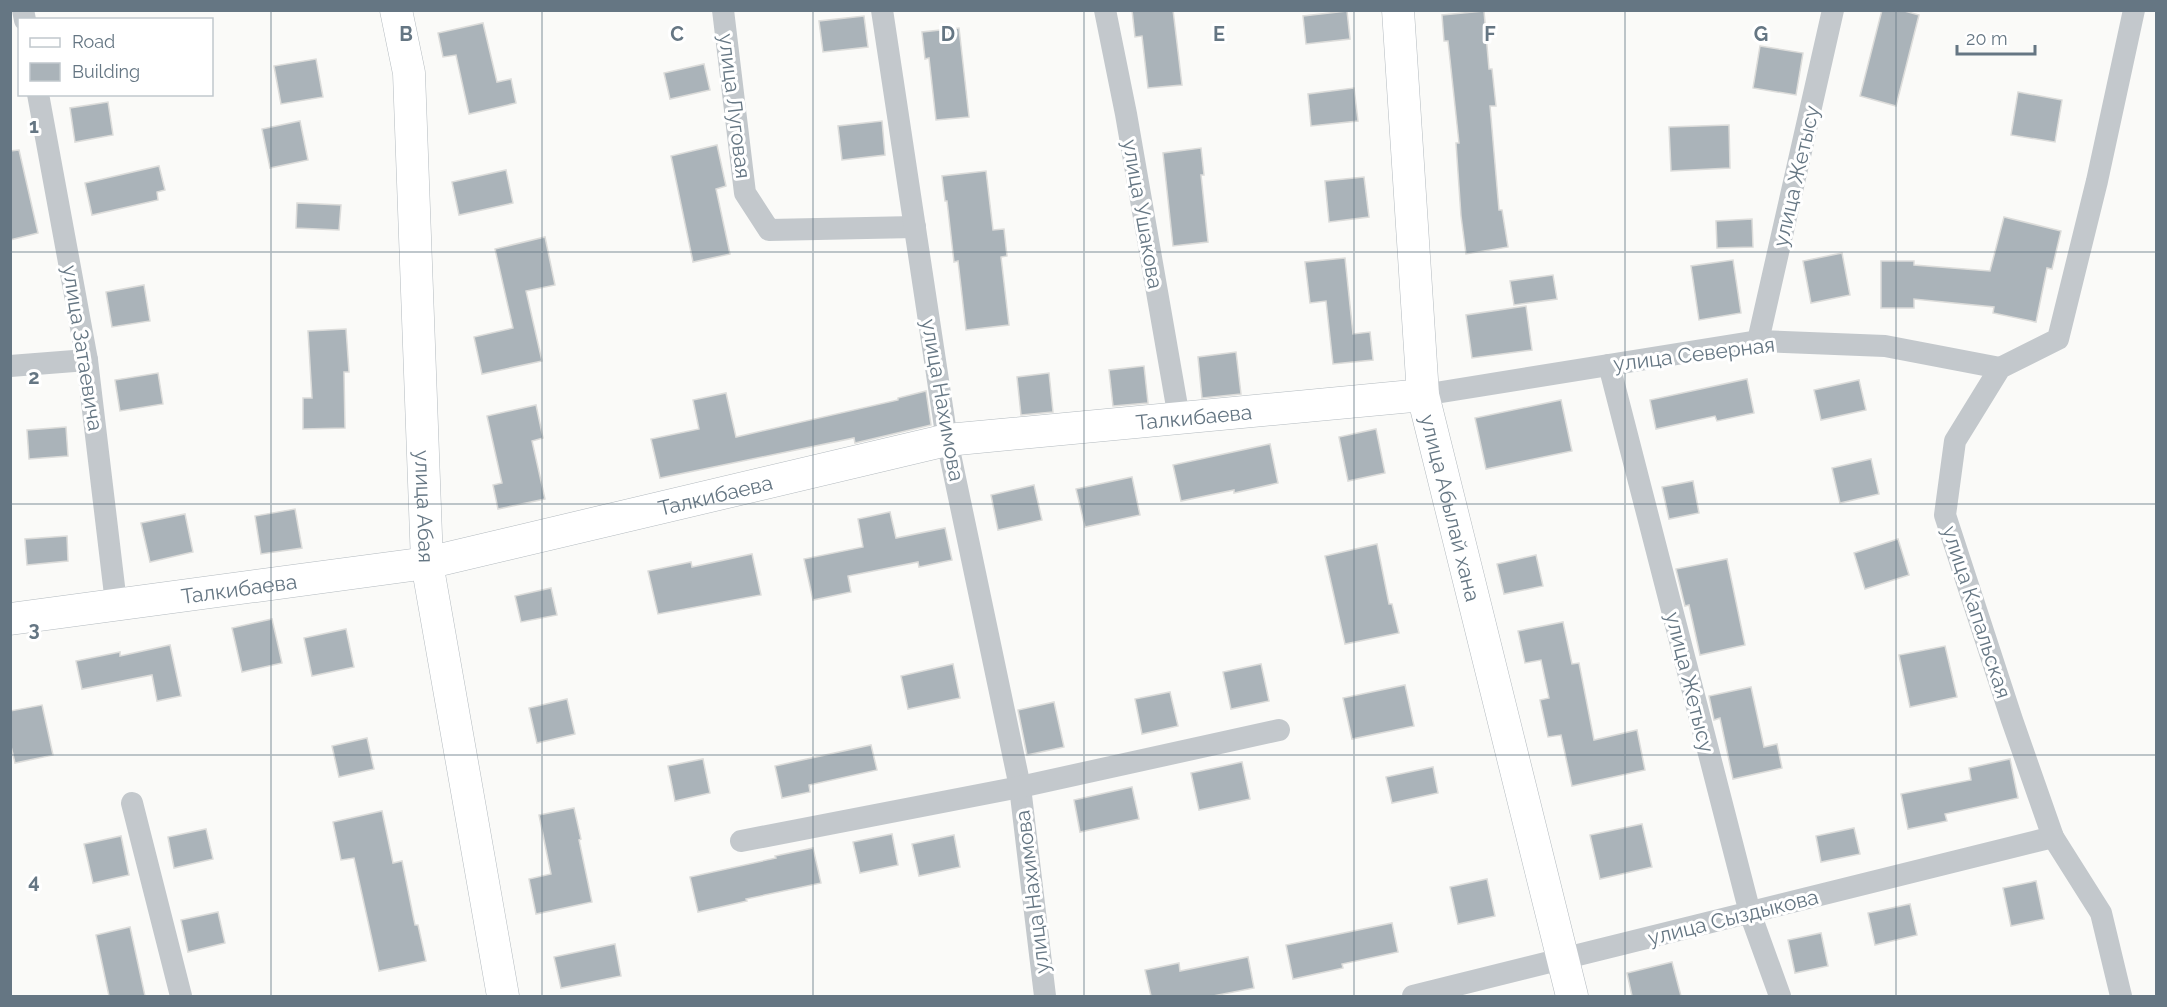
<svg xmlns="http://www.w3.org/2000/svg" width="2167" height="1007" font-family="Raleway,sans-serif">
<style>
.building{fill:#aab3b9;stroke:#dcdcda;stroke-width:1.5}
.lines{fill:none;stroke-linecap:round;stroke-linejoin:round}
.secondary-casing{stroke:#b3babf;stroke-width:33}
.street{stroke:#c3c8cc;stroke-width:22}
.secondary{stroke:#fff;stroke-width:32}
.grid{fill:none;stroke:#657683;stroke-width:1.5;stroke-opacity:0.55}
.labels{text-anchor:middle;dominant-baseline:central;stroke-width:6;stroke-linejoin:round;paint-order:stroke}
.street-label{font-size:21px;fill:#657683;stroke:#fff}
.grid-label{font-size:20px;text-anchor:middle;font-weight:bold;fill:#657683;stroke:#fff;stroke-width:6;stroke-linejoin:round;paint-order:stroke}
</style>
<rect width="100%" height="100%" fill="#fafaf8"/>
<!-- building -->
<g class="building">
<polygon points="1132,10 1173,10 1182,85 1148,88 1142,36 1135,37"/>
<polygon points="1882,10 1901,10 1919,15 1896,106 1860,96"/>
<polygon points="1347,11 1350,39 1306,44 1303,16"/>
<polygon points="1484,11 1489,69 1492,69 1496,106 1490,106 1499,210 1502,210 1508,247 1466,254 1461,216 1456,143 1459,143 1448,41 1444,41 1442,15"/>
<polygon points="864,16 868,47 823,52 819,21"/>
<polygon points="483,23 497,82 511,79 516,103 469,114 456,55 443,57 438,33"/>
<polygon points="959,28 969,117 936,120 929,58 925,59 922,32"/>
<polygon points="1760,46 1803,53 1796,95 1753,88"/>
<polygon points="316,59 323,97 281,104 274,66"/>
<polygon points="704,64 710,90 670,99 664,73"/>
<polygon points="1354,88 1358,121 1311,126 1308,94"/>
<polygon points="2018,92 2062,100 2055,142 2011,135"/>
<polygon points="108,102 113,135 75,142 70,108"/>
<polygon points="300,121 308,160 270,168 262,129"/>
<polygon points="882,121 885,155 842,160 838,126"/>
<polygon points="1729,125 1730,168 1671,171 1669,127"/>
<polygon points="717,145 726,186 716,189 730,254 693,262 671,156"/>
<polygon points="1201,148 1204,175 1201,175 1208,242 1173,246 1163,153"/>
<polygon points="19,150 38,233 10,240 10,151"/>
<polygon points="159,166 165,190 157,192 158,200 92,215 85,183"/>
<polygon points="506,170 513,203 459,215 452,182"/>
<polygon points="986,171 993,230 1004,229 1007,256 1001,257 1009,325 966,330 958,261 954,262 947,201 945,201 942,176"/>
<polygon points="1364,177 1369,217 1329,222 1325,181"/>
<polygon points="297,203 341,205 339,230 296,228"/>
<polygon points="2004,217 2061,231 2052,269 2047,268 2036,322 1993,313 1994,307 1914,299 1914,308 1881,308 1881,261 1914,261 1914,265 1990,271"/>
<polygon points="1752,219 1753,247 1717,248 1716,221"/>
<polygon points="545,237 555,285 526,291 542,361 482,374 474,337 513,328 495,249"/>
<polygon points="1842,253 1850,295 1811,303 1803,261"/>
<polygon points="1345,258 1353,334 1370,332 1373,360 1333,364 1326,301 1310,303 1305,262"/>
<polygon points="1733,260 1741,313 1699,320 1691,266"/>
<polygon points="1553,275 1557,299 1514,305 1510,281"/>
<polygon points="144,285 150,321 112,327 106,292"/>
<polygon points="1526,306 1532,350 1472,358 1466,315"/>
<polygon points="346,329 349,372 344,372 345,428 303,429 303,398 312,398 308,331"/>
<polygon points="1236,352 1241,394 1202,398 1198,357"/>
<polygon points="1144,366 1148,403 1113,406 1109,370"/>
<polygon points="158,373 163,404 120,411 115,380"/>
<polygon points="1049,373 1053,412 1021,415 1017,377"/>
<polygon points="1747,379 1754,413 1717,421 1715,416 1656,429 1650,400"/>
<polygon points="1859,380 1866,410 1821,420 1814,390"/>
<polygon points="926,391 931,425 855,443 854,438 660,478 651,439 699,429 693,400 726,393 736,437 898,400 898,398"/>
<polygon points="1561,400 1572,451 1486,469 1475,418"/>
<polygon points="536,405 543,438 532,441 545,499 498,509 493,485 502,483 487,416"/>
<polygon points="66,427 68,456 29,459 27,430"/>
<polygon points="1376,429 1385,473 1348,481 1339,437"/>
<polygon points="1270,444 1278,483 1234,493 1234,490 1181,501 1173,465"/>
<polygon points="1871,459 1879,494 1840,503 1832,468"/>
<polygon points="1132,477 1140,515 1085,527 1076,489"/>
<polygon points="1693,481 1699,513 1669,519 1662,487"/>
<polygon points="1034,485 1042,520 998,530 991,495"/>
<polygon points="295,509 302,548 261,554 255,516"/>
<polygon points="890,512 896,538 945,528 952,560 919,567 918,562 848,576 851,592 813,600 804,559 863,547 858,519"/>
<polygon points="185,514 193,552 150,562 141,523"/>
<polygon points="67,536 68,561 27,565 25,539"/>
<polygon points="1898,539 1909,575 1865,589 1854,553"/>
<polygon points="1377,544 1389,604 1392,604 1399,633 1345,644 1325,556"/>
<polygon points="752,554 761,595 658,614 648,571 691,562 692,567"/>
<polygon points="1536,555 1543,586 1504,594 1497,564"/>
<polygon points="1727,559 1745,645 1700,655 1689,605 1685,606 1676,569"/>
<polygon points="551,588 557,615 521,622 515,596"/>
<polygon points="272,619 282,663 242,672 232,628"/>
<polygon points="1563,622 1572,664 1579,663 1594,740 1637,730 1645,770 1572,786 1561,735 1548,737 1540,700 1549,698 1541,660 1525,663 1518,631"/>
<polygon points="346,629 354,667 312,676 304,638"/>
<polygon points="170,645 181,696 157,701 152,675 82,689 76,661 120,652 120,656"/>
<polygon points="1945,646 1957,697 1910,707 1899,655"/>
<polygon points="953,664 960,698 908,709 901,676"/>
<polygon points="1261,664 1269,701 1231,709 1223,672"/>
<polygon points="1405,685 1414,726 1352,739 1343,698"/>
<polygon points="1751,687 1764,747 1777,744 1782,768 1733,779 1720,718 1714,720 1709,696"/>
<polygon points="1170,692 1178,726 1142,734 1135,699"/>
<polygon points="567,699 575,734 537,743 529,708"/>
<polygon points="1054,702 1064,747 1027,755 1018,710"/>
<polygon points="42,705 53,755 15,763 10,742 10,711"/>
<polygon points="367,738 374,769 339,777 332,746"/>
<polygon points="871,745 877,770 809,785 810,792 782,798 775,766"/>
<polygon points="703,759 710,793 675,801 668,766"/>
<polygon points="2010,759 2018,798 1945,814 1947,821 1908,829 1901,794 1971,780 1969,768"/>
<polygon points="1242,762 1250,799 1199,810 1191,773"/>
<polygon points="1433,767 1438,793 1392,803 1386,777"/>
<polygon points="1132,787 1139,819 1080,832 1074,800"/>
<polygon points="574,808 581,839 579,840 592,902 536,914 529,879 551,874 539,815"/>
<polygon points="382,811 393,863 402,861 415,925 418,925 426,961 379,971 354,858 341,860 333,822"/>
<polygon points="1642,824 1652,867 1600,879 1590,835"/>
<polygon points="1854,828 1860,854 1821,862 1816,836"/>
<polygon points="206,829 213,859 174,868 168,837"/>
<polygon points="892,834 898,865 860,873 853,842"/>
<polygon points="954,835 960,867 919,876 912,844"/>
<polygon points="121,836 129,875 93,883 84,844"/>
<polygon points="813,848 821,883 746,899 747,901 698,912 690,877 776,858 775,856"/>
<polygon points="1487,879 1495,916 1458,924 1450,887"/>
<polygon points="2036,881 2044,919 2011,926 2003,888"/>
<polygon points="1910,904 1917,935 1875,945 1868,913"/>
<polygon points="218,912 225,943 188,952 181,920"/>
<polygon points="1392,923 1398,952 1342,964 1343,968 1293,979 1286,945"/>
<polygon points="130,927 145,996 109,996 96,935"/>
<polygon points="1821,933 1828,966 1795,973 1788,940"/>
<polygon points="615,944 621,976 561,988 554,957"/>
<polygon points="1248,957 1254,988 1213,996 1151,996 1145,970 1179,963 1180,971"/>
<polygon points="1672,962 1681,996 1632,996 1627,973"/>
</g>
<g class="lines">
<defs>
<g id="secondary">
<path id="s1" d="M396 10 409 73 427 563 503 996"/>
<path id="s2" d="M1398 10 1423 395 1572 996"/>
<path id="s3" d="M10 619 427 563 947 440 1423 395"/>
</g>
</defs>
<!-- secondary casing -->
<use href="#secondary" class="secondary-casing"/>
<!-- street -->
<g class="street">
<polyline points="23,10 25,20"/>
<polyline points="723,10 745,193 769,230 915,227"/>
<polyline points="882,10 947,440 1020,787 1045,996"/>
<polyline points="1105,10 1126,114 1179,418"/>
<polyline points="38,94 87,360 116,603"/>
<polyline points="1758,341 1833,10"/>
<polyline points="1609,365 1750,913 1780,996"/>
<polyline points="10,366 87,360"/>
<polyline points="1423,395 1758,341 1885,346 2000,368"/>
<polyline points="132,803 181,996"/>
<polyline points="741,841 1020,787 1279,730"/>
<polyline points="1413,996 2053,837"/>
<polyline points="2121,996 2101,913 2053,837 2012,720 1945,515 1955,441 2000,368 2058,339 2097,181 2134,10"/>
</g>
<!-- secondary -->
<use href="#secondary" class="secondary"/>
</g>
<!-- grid -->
<path class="grid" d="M271 10V996M542 10V996M813 10V996M1084 10V996M1354 10V996M1625 10V996M1896 10V996M10 252H2156M10 504H2156M10 755H2156"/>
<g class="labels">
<!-- street labels -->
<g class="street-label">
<text transform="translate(735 106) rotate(83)">улица Луговая</text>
<text transform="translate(1796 176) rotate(-77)">улица Жетысу</text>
<text transform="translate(1143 214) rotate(80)">улица Ушакова</text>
<text transform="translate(83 348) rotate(81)">улица Затаевича</text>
<text transform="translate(1694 354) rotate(-7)">улица Северная</text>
<text transform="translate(943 400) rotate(80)">улица Нахимова</text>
<text stroke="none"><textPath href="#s3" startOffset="1203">Талкибаева</textPath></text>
<text stroke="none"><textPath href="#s3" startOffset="717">Талкибаева</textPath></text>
<text stroke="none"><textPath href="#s1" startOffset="498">улица Абая</textPath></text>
<text stroke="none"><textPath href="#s2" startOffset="502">улица Абылай хана</textPath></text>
<text stroke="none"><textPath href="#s3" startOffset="231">Талкибаева</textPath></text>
<text transform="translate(1977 612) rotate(72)">улица Капальская</text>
<text transform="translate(1690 682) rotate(76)">улица Жетысу</text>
<text transform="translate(1032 892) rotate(-97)">улица Нахимова</text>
<text transform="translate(1733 917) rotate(-14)">улица Сыздыкова</text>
</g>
</g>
<g class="grid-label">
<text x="406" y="41">B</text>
<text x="677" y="41">C</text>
<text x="948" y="41">D</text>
<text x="1219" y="41">E</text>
<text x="1490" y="41">F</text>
<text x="1761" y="41">G</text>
<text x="34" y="133">1</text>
<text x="34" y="384">2</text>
<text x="34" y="636">3</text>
<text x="34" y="888">4</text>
</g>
<!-- border -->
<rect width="2167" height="1007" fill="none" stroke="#657683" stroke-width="24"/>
<!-- legend -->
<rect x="18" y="18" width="195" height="78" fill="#ffffff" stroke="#c1c8cd" stroke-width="1.5"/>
<rect x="30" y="38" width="30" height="9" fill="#ffffff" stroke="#c1c8cd" stroke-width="1.5"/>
<text x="72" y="48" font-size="18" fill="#657683">Road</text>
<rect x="30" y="63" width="30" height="18" fill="#aab3b9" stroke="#c1c8cd" stroke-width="1.5"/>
<text x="72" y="78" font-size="18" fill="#657683">Building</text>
<!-- scale -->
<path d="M1957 45v9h78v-9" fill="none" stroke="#657683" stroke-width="3"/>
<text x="1966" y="45" font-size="18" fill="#657683" stroke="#ffffff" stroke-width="4.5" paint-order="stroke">20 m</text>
</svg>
